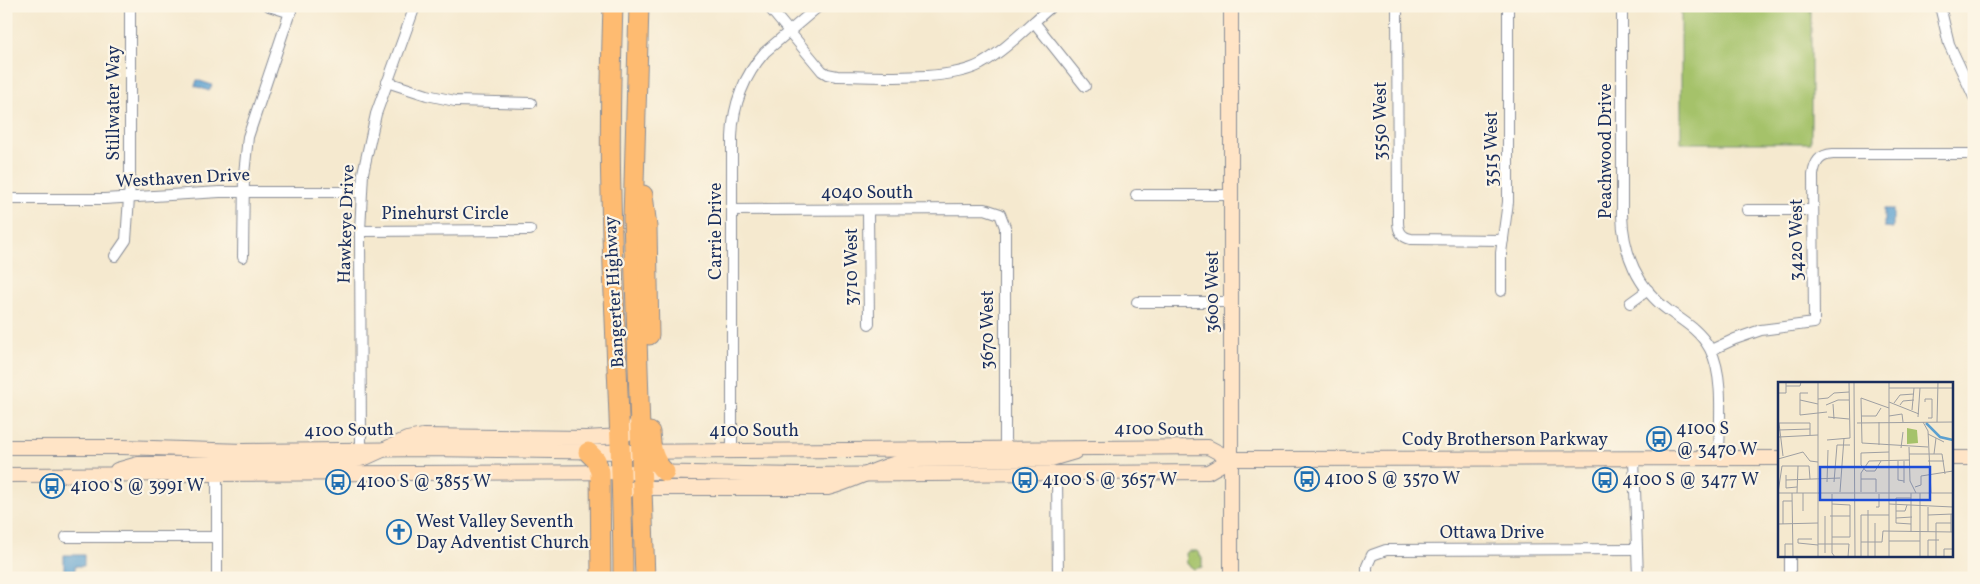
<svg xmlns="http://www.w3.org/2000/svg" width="1980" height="584" font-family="Vollkorn,serif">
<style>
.green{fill:#a5c26a;stroke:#607864}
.water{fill:#5ca0d0;stroke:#3c6897}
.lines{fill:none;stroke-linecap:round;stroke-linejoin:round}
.street-casing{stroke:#888c96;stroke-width:12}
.secondary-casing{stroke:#888c96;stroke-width:16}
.highway-casing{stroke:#888c96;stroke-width:21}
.street{stroke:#fff;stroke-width:10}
.secondary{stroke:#ffe4c6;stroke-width:14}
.highway{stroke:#febb71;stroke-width:19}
.labels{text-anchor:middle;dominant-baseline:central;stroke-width:4.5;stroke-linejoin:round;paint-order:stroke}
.street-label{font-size:18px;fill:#1b2f5e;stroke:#fcf5e5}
.poi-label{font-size:18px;fill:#1b2f5e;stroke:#fcf5e5;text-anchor:start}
.inset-river{fill:none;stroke:#5ca0d0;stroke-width:2.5}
.inset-road{fill:none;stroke:#9e9fa2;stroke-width:1}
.view{fill:#1d4ed8;fill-opacity:0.15;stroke:#1d4ed8;stroke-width:2.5}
.inset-edge{fill:none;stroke:#1b2f5e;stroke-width:2.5}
</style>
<rect width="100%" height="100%" fill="#fcf5e5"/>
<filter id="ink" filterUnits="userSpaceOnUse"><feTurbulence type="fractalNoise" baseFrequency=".02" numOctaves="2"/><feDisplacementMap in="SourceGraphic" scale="10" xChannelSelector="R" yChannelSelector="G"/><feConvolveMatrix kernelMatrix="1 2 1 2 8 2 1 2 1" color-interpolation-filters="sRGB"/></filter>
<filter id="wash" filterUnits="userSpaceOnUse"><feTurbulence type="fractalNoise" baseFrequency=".0096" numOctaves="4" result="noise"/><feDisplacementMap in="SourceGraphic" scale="20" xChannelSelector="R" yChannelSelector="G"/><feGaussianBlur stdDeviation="1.12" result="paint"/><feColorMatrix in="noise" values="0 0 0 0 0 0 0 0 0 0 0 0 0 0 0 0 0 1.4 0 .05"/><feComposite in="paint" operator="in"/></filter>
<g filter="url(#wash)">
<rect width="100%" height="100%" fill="#f5e9cf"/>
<!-- green -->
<g class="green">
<polygon points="1811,10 1811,143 1681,143 1681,11"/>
<polygon points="1189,551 1197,551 1202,558 1202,567 1194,569 1187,564 1186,553"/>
</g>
<!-- water -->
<g class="water">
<polygon points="197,80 212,85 209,91 195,86"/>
<polygon points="1884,209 1893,209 1893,228 1884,227"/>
<polygon points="64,555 84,555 84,566 75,566 75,578 64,578"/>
</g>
</g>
<g filter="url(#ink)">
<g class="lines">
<defs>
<g id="street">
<polyline points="269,6 291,13"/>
<path d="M768 6 822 71 827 74 837 76C876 76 948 82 981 64 1007 49 1029 25 1052 6"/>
<path d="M1397 6 1398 221C1398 231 1401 237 1411 239L1503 240"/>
<path d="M1622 6V215C1623 252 1637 288 1669 311 1685 322 1700 331 1710 349 1725 377 1719 426 1719 458"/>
<polyline points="1940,6 1949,44 1974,97"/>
<polyline points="1034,22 1085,86"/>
<polyline points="387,82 427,95 455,101 531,103"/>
<polyline points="1136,195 1231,195"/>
<polyline points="6,199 104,199 220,192 361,192"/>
<polyline points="732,210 985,209 1000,214 1005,227 1005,448"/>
<polyline points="868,210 869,324"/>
<polyline points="1747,210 1813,210"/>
<polyline points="360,231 530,230"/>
<polyline points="115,256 126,240 130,184 130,6"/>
<polyline points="243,257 244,174 248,137 292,6"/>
<polyline points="1501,291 1501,253 1508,202 1508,6"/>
<polyline points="1137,302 1231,302"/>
<polyline points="1630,303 1648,290"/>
<path d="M1711 350 1735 339 1761 330 1814 323 1813 175C1815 162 1819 155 1833 154H1974"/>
<polyline points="361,450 360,231 363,173 376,114 415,6"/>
<path d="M732 450V137C733 104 743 77 765 52L819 6"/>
<polyline points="1634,459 1638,578"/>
<polyline points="1057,473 1058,578"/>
<polyline points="66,537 217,537"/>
<polyline points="1790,555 1790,578"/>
<polyline points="217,578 217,474"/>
<polyline points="1367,578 1367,566 1372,555 1386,550 1636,549"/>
</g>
<g id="secondary">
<polyline points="1231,6 1231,578"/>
<polyline points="6,447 123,447 243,451 429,449 622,452 1208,447 1231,459 1779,458"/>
<polyline points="1951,458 1974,458"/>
<polyline points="117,470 138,464 343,463 365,458 407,439 423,436 586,438 622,436 628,433 634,428 639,417"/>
<polyline points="6,475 642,472 801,475 1208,472 1231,459"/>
<path d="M623 493 631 489 642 488H828C857 481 883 463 913 460L1051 459 1075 452"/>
</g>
<g id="highway">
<path d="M613 6C611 68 609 130 611 192 613 321 623 449 623 578"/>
<polyline points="639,6 633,219 645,578"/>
<polyline points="643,195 647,227 649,335"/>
<path d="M650 432C651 448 653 461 665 472"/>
<polyline points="588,452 596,460 600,472 601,578"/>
</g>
</defs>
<!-- street casing -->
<use href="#street" class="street-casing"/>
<!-- secondary casing -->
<use href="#secondary" class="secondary-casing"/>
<!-- highway casing -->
<use href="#highway" class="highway-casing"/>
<!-- street -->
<use href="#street" class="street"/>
<!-- secondary -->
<use href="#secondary" class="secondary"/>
<!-- highway -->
<use href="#highway" class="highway"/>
</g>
</g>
<!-- icons -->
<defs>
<symbol id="bus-ring" viewBox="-11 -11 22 22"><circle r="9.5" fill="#fcf5e5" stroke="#1f6fb2" stroke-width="1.5"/><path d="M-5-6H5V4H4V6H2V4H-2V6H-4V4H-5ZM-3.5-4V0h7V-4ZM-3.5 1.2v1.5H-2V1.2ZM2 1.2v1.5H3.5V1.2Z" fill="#1f6fb2"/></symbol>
<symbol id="church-ring" viewBox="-11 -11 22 22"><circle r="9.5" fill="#fcf5e5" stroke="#1f6fb2" stroke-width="1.5"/><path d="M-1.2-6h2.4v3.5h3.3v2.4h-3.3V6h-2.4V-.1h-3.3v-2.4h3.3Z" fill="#1f6fb2"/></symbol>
</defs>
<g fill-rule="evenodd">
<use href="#bus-ring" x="1645" y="425" width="28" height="28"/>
<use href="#bus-ring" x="1293" y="465" width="28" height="28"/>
<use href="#bus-ring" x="1011" y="466" width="28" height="28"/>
<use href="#bus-ring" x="1591" y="466" width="28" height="28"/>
<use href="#bus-ring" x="324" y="468" width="28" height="28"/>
<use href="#bus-ring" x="38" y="472" width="28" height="28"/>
<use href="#church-ring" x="385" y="518" width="28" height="28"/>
</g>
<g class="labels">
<!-- street labels -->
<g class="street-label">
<text transform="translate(114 103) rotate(-90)">Stillwater Way</text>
<text transform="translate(1381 121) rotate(-90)">3550 West</text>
<text transform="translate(1492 149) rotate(-90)">3515 West</text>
<text transform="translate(1606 151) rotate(-90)">Peachwood Drive</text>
<text transform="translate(183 179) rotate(-3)">Westhaven Drive</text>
<text x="867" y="193">4040 South</text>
<text x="445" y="214">Pinehurst Circle</text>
<text transform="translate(347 224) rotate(-88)">Hawkeye Drive</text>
<text transform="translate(716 231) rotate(-90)">Carrie Drive</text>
<text transform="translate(1797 240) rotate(-90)">3420 West</text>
<text transform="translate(852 267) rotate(-90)">3710 West</text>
<text transform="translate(615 292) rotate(-93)">Bangerter Highway</text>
<text transform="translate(1213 292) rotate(-90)">3600 West</text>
<text transform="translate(988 330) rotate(-90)">3670 West</text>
<text transform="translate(1159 430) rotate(1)">4100 South</text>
<text transform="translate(349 431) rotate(-1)">4100 South</text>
<text x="754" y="431">4100 South</text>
<text x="1505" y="440">Cody Brotherson Parkway</text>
<text x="1492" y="533">Ottawa Drive</text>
</g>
<!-- poi labels -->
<g class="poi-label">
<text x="1676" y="429">4100 S<tspan x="1676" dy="21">@ 3470 W</tspan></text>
<text x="1324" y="479">4100 S @ 3570 W</text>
<text x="1042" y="480">4100 S @ 3657 W</text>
<text x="1622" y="480">4100 S @ 3477 W</text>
<text x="356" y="482">4100 S @ 3855 W</text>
<text x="70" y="486">4100 S @ 3991 W</text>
<text x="416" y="522">West Valley Seventh<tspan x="416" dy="21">Day Adventist Church</tspan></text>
</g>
</g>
<!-- overview -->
<g transform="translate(1778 382)">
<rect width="175" height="175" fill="#f5e9cf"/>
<path d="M129 46 139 48 140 61 129 62Z" fill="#a5c26a"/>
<path class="inset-river" d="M148 41 162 55 175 58"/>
<path class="inset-road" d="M40 0V175M76 0 77 175M111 0V175M8 4H22L23 0M111 6H175M0 8V32M0 11H8V0M30 11H22V33L49 30M40 17 50 16 56 11 71 10M22 18 40 22M111 20 141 32M147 20V17H154V36H150M116 21 122 13 136 12M55 22 56 37M48 23 60 18H71M122 23 125 19 136 18M134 28 136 6M83 34H98L103 26M111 34 124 32 125 40M50 35 71 37M140 35 142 6M101 40V63M145 40 150 49 153 111M159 40 160 0M0 41H32V53M1 41 5 74M79 41 175 40M1 48 32 47M150 52 166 60M1 55 40 53M49 58 72 56 71 0M84 61 83 16 111 26M84 61 150 65M131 65 132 99 138 111M123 66 125 50M131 72H164L167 92M156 72 158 56M0 77 25 70 32 79 40 80M103 79 97 89H88L83 83V71L111 70M120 79V98L126 99M150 79H166M4 84H31L32 97M8 93V106L19 105M83 97H98V110M8 98 62 96M49 100 50 68M56 100 59 63H72M126 101V79M137 105 143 103V94L175 89M62 110 66 56M83 110V91L91 79 132 78M0 111 4 84M0 111H41M14 111 15 175M19 111 20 84M25 111V129M40 111H175M133 111V150M142 111V175M54 112V171L57 175M133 116H118V141L133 142M54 122 72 123V155H54M111 122 175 125M98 125H101V112M150 125V150M90 128V175M118 129H127L129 123M173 132V150M150 133 175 132M47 134V171M52 134H72M118 136 134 135M97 141V175M0 142 40 141M5 142V119H14M34 157H20V161L40 163M111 159H142M83 160H104L105 149 175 150M40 162H71L70 175M7 175V162H15M83 175V133H111M150 175V158H161M158 175V141H173M166 175V167H175"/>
<path class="view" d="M42 85H152V118H42Z"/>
<rect width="175" height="175" class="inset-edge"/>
</g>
<!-- margin -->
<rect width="1980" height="584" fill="none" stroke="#fcf5e5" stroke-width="25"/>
</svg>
